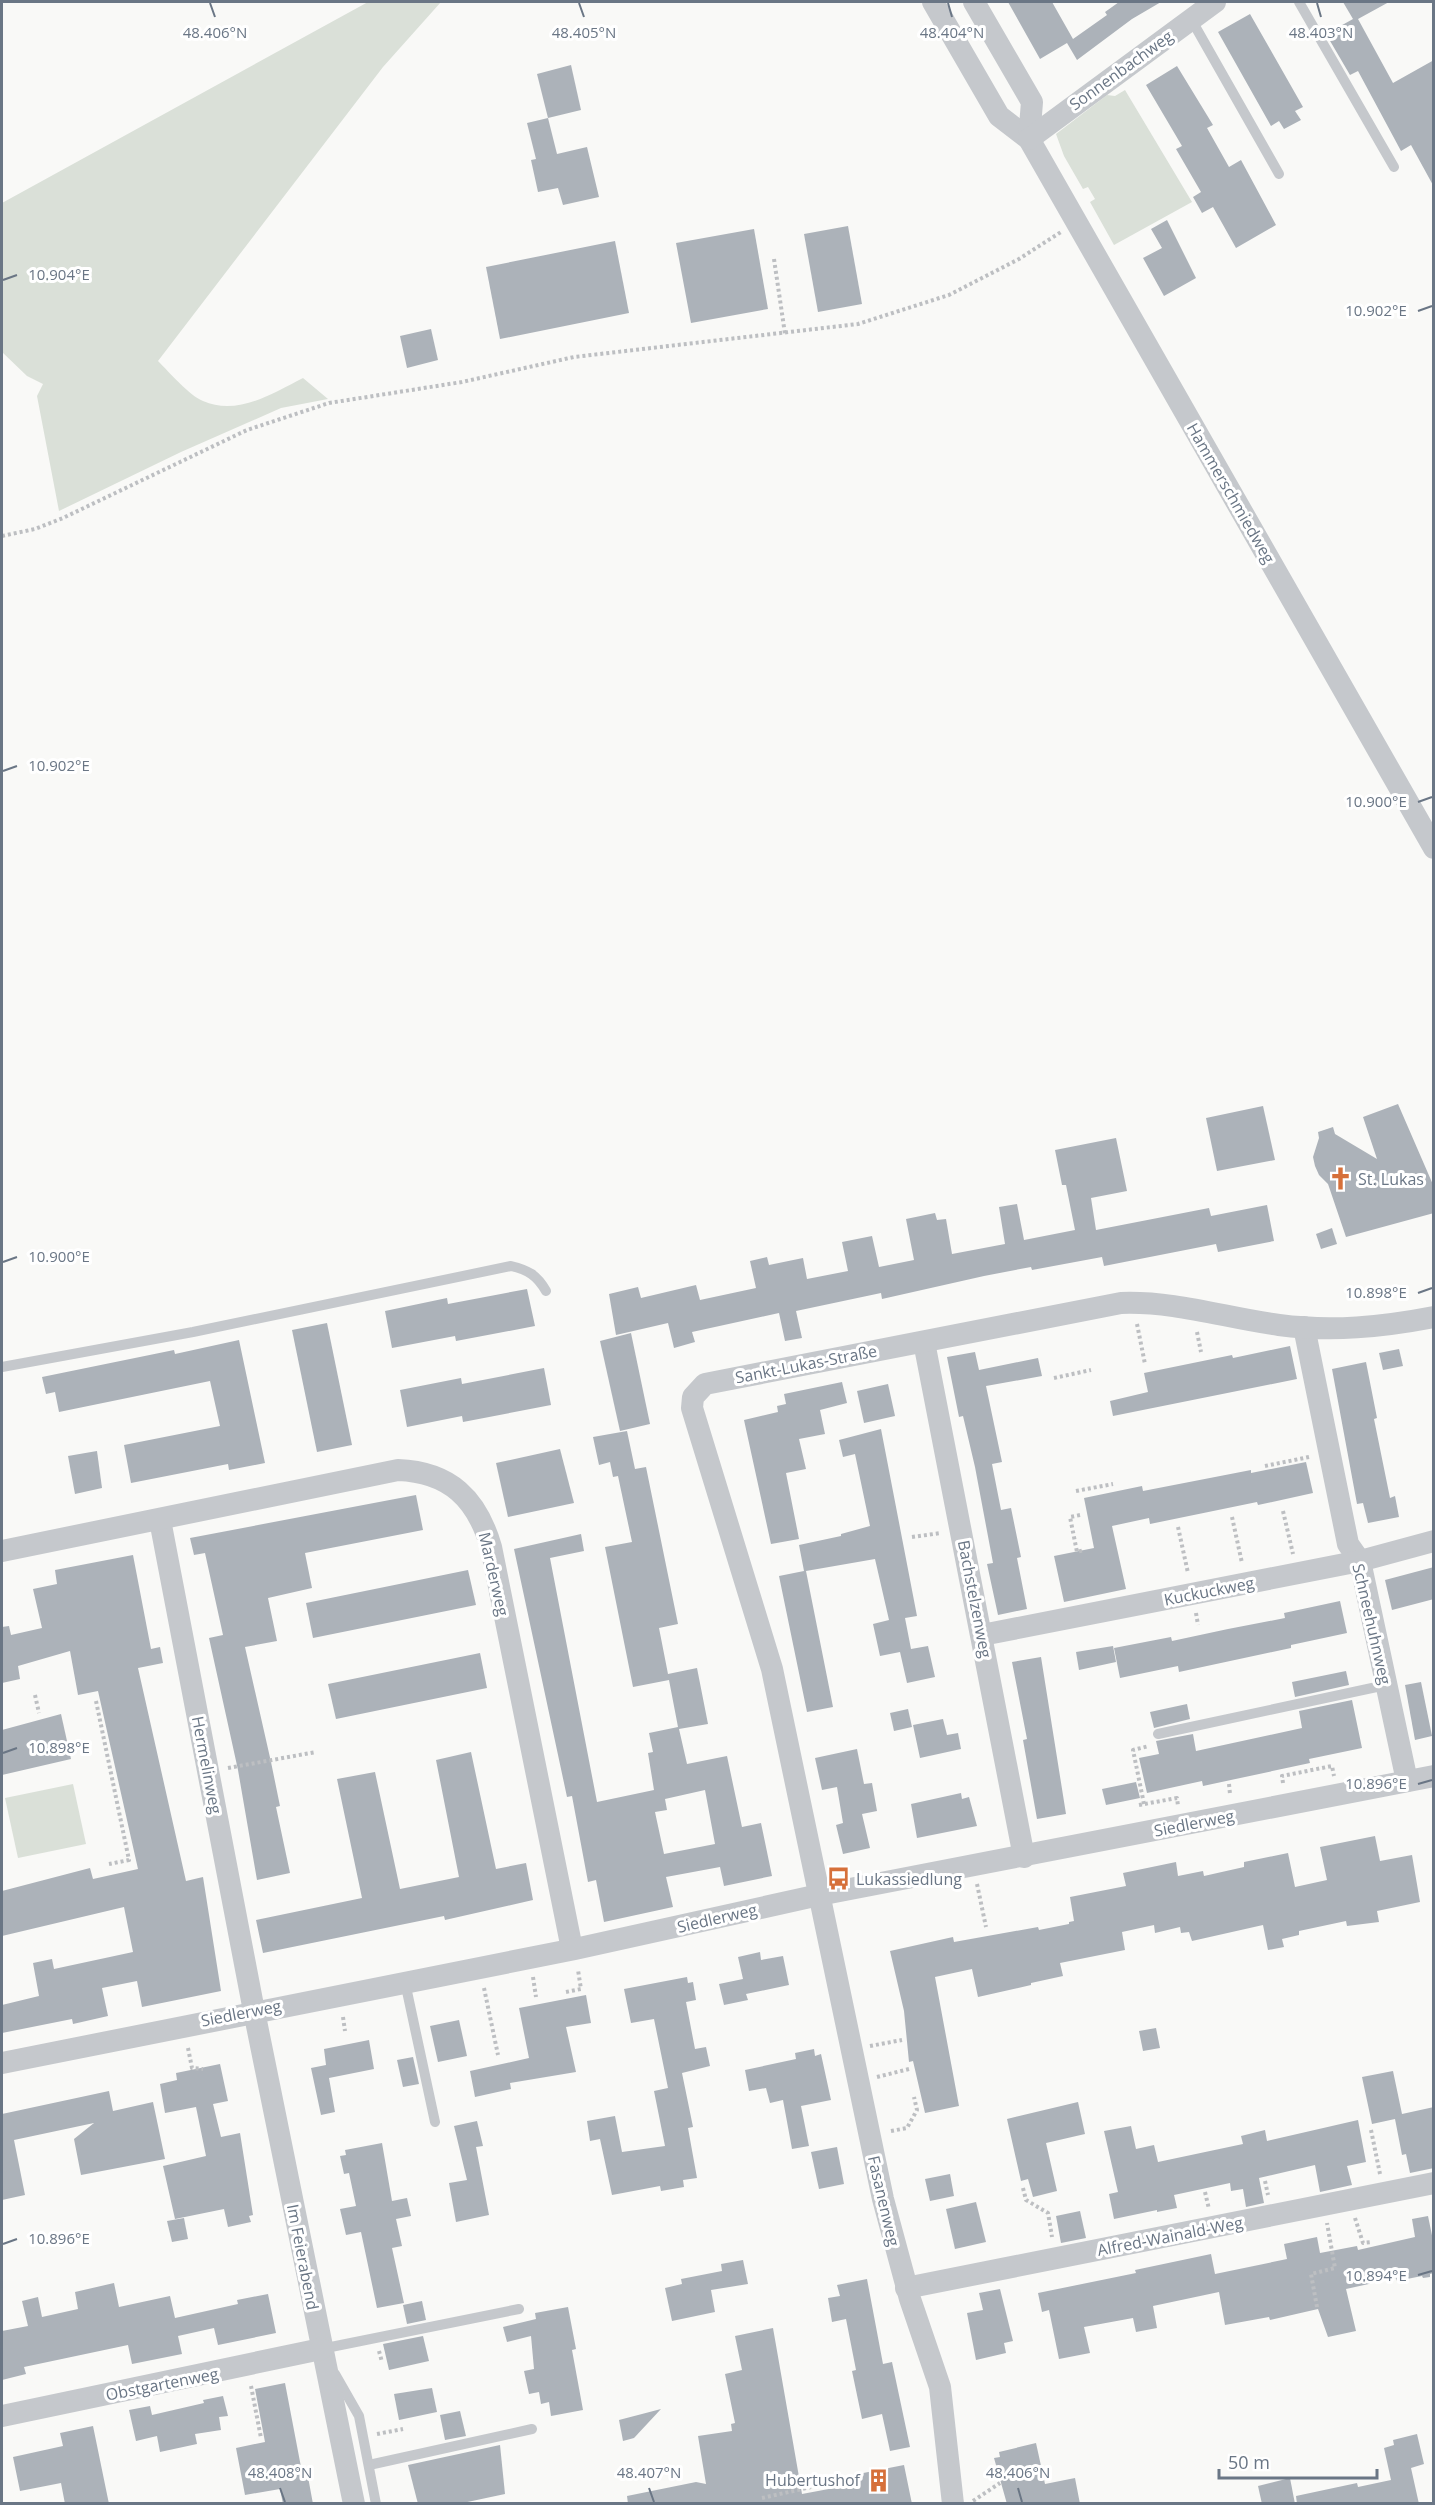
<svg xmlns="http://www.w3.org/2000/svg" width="1435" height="2505" font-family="'Open Sans',sans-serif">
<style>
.green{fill:#dae0d8}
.building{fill:#acb2b9;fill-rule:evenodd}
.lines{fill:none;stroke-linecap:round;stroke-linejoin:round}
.path{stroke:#bdbfc2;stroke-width:4;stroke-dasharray:3 3;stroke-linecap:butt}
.lane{stroke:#c5c8cc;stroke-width:10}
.street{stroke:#c5c8cc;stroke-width:22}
.ticks{fill:none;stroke:#6a7685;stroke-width:2}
.labels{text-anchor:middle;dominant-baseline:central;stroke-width:6;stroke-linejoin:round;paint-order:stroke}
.street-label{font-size:16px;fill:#6a7685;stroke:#fff}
.poi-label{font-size:16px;fill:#6a7685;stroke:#fff;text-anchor:start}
.ticks-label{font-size:15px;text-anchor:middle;fill:#6a7685;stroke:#fff;stroke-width:6;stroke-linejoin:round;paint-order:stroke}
</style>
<rect width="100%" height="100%" fill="#f9f9f7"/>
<!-- green -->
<g class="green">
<path d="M368 2H441L383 67 158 361C169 372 190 396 203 401 237 416 272 394 303 378L328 399 281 408 181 452 59 511 37 396 43 384 27 376 2 352V203Z"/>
<polygon points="1125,90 1192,202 1114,245 1090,202 1095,199 1088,187 1083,189 1064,156 1056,134 1107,95 1115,96"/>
<polygon points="73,1784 86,1844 18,1858 5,1798"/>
</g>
<!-- building -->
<g class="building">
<polygon points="1008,2 1052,2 1073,39 1107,15 1105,12 1119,2 1161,2 1132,19 1077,60 1067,43 1040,59"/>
<polygon points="1343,2 1389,2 1358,19 1393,83 1434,60 1434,187 1411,145 1401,151 1358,71 1350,75 1326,34 1353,19"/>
<polygon points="1250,14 1303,107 1295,111 1301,120 1284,129 1279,121 1271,126 1218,32"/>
<polygon points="571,65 581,110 548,118 537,74"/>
<polygon points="1177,66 1213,125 1207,128 1229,167 1241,160 1276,225 1236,248 1213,207 1202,213 1193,197 1201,192 1176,149 1182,146 1146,85"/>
<polygon points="548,118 557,154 587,147 599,197 563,205 558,188 538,192 531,160 536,159 527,123"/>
<polygon points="1167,220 1196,278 1164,296 1143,258 1162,248 1151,229"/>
<polygon points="848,226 862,304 818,312 804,234"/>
<polygon points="754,229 768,309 691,323 676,243"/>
<polygon points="615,241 629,313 500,339 486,267"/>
<polygon points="431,329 438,360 407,368 400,336"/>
<polygon points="1398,1104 1434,1187 1434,1213 1346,1237 1328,1184 1319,1175 1315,1166 1313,1157 1319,1138 1318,1132 1333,1127 1335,1134 1377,1159 1363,1117"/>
<polygon points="1263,1106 1275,1160 1217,1171 1206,1118"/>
<polygon points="1116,1138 1127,1191 1091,1198 1096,1230 1209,1208 1211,1216 1267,1205 1274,1241 1218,1252 1216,1244 1104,1266 1102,1257 1032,1270 1031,1267 984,1276 882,1299 881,1293 796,1311 802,1338 785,1341 779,1313 692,1332 695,1342 674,1348 668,1323 616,1335 609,1294 638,1287 641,1298 696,1285 700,1300 756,1288 750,1261 767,1257 769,1265 803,1258 807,1279 848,1271 842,1242 872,1236 879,1267 914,1260 906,1219 935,1213 937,1220 946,1219 952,1254 1005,1244 999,1207 1017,1204 1024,1240 1075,1230 1066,1185 1062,1185 1055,1150"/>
<polygon points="1332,1228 1337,1244 1321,1249 1316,1234"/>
<polygon points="527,1289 535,1326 456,1341 455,1336 392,1348 385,1311 447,1298 448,1304"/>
<polygon points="327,1323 352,1445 317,1452 292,1330"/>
<polygon points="631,1333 650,1424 620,1431 600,1341"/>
<polygon points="239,1340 265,1463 229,1470 228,1464 131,1483 124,1445 220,1426 210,1381 59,1412 55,1392 46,1394 42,1377 174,1350 175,1354"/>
<polygon points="1290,1346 1297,1379 1113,1416 1110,1401 1148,1392 1144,1373 1232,1355 1233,1358"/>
<polygon points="1399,1349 1403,1366 1383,1370 1379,1353"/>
<polygon points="975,1352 979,1370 1038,1358 1042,1376 986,1386 1002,1462 992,1464 1001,1510 1011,1508 1021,1557 1017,1558 1027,1609 998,1615 987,1564 993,1563 975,1467 963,1416 959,1417 947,1357"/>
<polygon points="1366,1362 1377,1418 1374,1419 1390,1498 1395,1496 1399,1517 1368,1523 1363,1503 1357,1504 1332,1369"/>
<polygon points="544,1368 551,1405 463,1422 462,1416 407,1427 400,1390 461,1378 462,1384"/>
<polygon points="842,1382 847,1403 820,1410 825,1434 799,1439 806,1469 786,1473 799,1539 771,1544 744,1420 778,1412 777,1406 786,1404 784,1394"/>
<polygon points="888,1384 895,1416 864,1423 857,1391"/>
<polygon points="881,1429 917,1616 905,1618 911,1649 928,1646 935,1677 907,1683 900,1652 880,1656 873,1624 889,1620 875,1559 806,1571 833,1707 807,1712 779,1576 804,1571 799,1545 841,1536 841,1534 870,1526 855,1454 843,1457 839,1440"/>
<path d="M627 1431 635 1469 646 1467 678 1624 659 1628 668 1674 697 1668 708 1724 679 1729 687 1764 727 1756 742 1827 761 1823 772 1876 724 1886 720 1867 666 1877 673 1907 604 1922 596 1880 588 1882 572 1796 567 1797 514 1549 581 1534 584 1551 550 1558 597 1802 654 1790 648 1753 653 1752 649 1733 678 1727 669 1680 633 1687 605 1547 632 1542 618 1476 613 1477 610 1462 599 1465 593 1437ZM705 1790 715 1844 664 1854 655 1812 667 1810 665 1799Z"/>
<polygon points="560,1449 574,1503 508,1517 496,1463"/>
<polygon points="97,1451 102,1488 75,1494 68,1456"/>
<polygon points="1306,1462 1313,1493 1258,1505 1257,1502 1150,1524 1149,1518 1112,1526 1126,1589 1064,1602 1054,1556 1094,1548 1084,1498 1142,1486 1143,1491 1251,1470 1251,1473"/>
<polygon points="416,1495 423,1530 305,1553 312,1588 268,1598 277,1641 245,1647 271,1762 280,1806 276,1807 290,1873 257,1880 238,1770 209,1638 223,1635 205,1553 194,1555 190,1538"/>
<polygon points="133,1555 151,1649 160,1647 163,1663 138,1668 186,1881 203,1877 221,1991 142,2007 137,1981 102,1988 108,2016 73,2024 72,2019 2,2033 2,2005 39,1996 33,1963 52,1959 54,1969 133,1952 124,1907 2,1936 2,1891 90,1868 93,1879 138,1869 98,1691 78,1695 70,1651 18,1666 20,1679 2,1683 2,1627 9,1626 11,1635 42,1628 33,1589 57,1584 55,1570"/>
<polygon points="1434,1567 1434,1599 1392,1610 1385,1580"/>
<polygon points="468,1570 476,1605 313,1638 306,1603"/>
<polygon points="1340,1601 1347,1633 1291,1645 1291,1648 1179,1672 1178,1666 1120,1678 1114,1648 1171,1637 1172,1641 1228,1629 1285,1618 1284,1613"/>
<polygon points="1113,1646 1116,1662 1079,1670 1076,1652"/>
<polygon points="480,1653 487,1688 336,1719 328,1684"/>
<polygon points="1041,1657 1066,1814 1037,1819 1023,1740 1027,1739 1012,1662"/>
<polygon points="1346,1671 1349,1685 1295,1697 1292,1682"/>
<polygon points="1421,1682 1432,1736 1415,1740 1405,1685"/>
<polygon points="1352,1700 1362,1748 1309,1759 1310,1763 1203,1786 1202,1781 1147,1793 1139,1758 1159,1754 1156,1741 1193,1734 1196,1751 1302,1728 1299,1711"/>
<polygon points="1187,1704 1190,1719 1154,1728 1150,1712"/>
<polygon points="908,1709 912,1727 894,1731 890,1713"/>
<polygon points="61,1714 71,1759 2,1775 2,1730"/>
<polygon points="943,1719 947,1735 958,1733 961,1749 920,1758 913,1725"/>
<polygon points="857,1749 864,1784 872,1783 877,1811 862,1814 870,1848 843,1854 836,1825 843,1823 837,1787 822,1790 815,1758"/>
<polygon points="471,1752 496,1869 526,1863 533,1900 445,1920 444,1916 263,1953 256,1920 362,1898 337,1779 375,1772 400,1889 459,1877 436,1760"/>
<polygon points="1136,1782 1140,1798 1106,1805 1102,1789"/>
<polygon points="961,1793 962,1799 969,1797 977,1826 917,1838 911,1804"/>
<polygon points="1375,1836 1380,1861 1412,1855 1420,1902 1377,1911 1379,1922 1347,1926 1346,1921 1299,1931 1299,1935 1282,1939 1284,1947 1268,1950 1263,1925 1192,1941 1189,1932 1181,1933 1180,1927 1155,1933 1154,1925 1122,1932 1125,1950 1060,1963 1063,1976 1031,1983 1031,1985 978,1997 972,1969 935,1977 959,2106 925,2113 913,2061 909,2062 904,2011 890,1951 953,1937 954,1942 1038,1927 1039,1930 1069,1924 1069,1922 1074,1921 1070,1897 1126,1886 1123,1873 1176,1862 1178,1876 1203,1871 1204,1876 1244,1867 1244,1862 1288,1853 1295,1887 1327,1880 1320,1847"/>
<polygon points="760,1952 761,1960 783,1956 789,1985 746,1994 748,2000 724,2005 719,1984 743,1979 738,1957"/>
<polygon points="687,1977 688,1983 693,1982 696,2000 686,2002 695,2049 706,2047 710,2066 682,2073 693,2127 688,2128 697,2178 683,2180 684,2187 661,2191 660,2186 612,2195 600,2139 590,2141 587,2121 615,2116 622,2152 665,2146 654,2091 668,2088 654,2019 631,2023 624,1989"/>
<polygon points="586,1995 591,2023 566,2027 576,2072 510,2083 511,2089 475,2097 470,2071 529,2058 519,2008"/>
<polygon points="459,2020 467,2056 438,2062 430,2026"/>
<polygon points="1156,2028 1160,2048 1143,2051 1139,2031"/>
<polygon points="369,2040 374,2069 329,2078 335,2112 321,2115 311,2068 326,2065 324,2049"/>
<polygon points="814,2049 815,2056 821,2054 831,2100 801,2106 809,2146 792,2149 783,2100 770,2103 766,2088 749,2091 745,2070 796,2059 795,2053"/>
<polygon points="413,2057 419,2084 403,2087 397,2060"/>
<polygon points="220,2064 228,2101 213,2104 221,2137 240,2133 253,2215 249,2216 251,2222 228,2227 224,2209 175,2219 163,2166 206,2156 196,2107 165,2113 160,2084 177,2080 176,2073"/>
<polygon points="1393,2071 1402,2114 1434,2107 1434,2168 1410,2173 1406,2154 1402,2155 1395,2119 1372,2124 1362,2077"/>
<polygon points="109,2091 113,2111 153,2102 165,2159 81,2175 74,2139 94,2123 14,2140 25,2195 2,2200 2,2114"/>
<polygon points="1078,2102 1085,2134 1046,2143 1057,2191 1033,2197 1028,2179 1021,2181 1007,2119"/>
<polygon points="1358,2120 1366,2162 1347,2166 1352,2185 1320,2192 1315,2165 1259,2178 1264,2203 1246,2207 1243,2189 1231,2191 1230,2183 1174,2195 1177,2208 1157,2212 1157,2210 1114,2219 1109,2194 1118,2192 1104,2131 1131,2126 1136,2149 1154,2145 1158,2162 1243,2144 1241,2136 1265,2130 1267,2141"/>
<polygon points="477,2121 483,2146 476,2147 489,2215 456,2222 449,2183 467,2180 454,2126"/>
<polygon points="382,2143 392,2201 407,2198 411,2216 396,2219 402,2246 392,2248 404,2303 377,2308 361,2232 346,2235 340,2209 356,2206 349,2173 344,2174 340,2156 346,2155 345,2150"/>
<polygon points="837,2147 844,2184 819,2189 811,2152"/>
<polygon points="950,2174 954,2196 930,2201 925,2179"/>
<polygon points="976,2202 986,2242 955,2249 946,2209"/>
<polygon points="1080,2211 1086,2238 1061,2243 1056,2216"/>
<polygon points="1428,2216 1434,2245 1434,2273 1430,2274 1430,2277 1423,2278 1422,2276 1397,2281 1396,2278 1346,2289 1356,2331 1328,2337 1318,2309 1270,2320 1269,2317 1225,2325 1219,2292 1153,2306 1157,2328 1136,2332 1133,2318 1084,2327 1090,2353 1059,2359 1049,2310 1042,2312 1038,2293 1136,2273 1135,2270 1211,2254 1215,2274 1287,2259 1284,2244 1317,2237 1320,2253 1357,2246 1358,2250 1415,2237 1412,2219"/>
<polygon points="184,2218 188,2239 172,2242 167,2221"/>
<polygon points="743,2260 748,2284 711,2290 715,2312 672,2321 665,2288 682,2284 681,2279 722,2271 721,2264"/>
<polygon points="867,2279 883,2364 892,2362 910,2447 890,2451 882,2414 862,2419 852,2371 856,2370 846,2319 832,2322 828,2298 840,2296 837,2285"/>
<polygon points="114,2283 119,2307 170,2296 175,2318 238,2304 237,2300 268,2294 276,2333 218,2345 214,2328 178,2336 182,2354 132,2364 128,2345 24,2367 26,2374 2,2380 2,2331 28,2326 22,2301 38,2297 42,2317 78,2309 75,2292"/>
<polygon points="1000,2289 1013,2341 1004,2343 1006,2353 976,2360 967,2313 983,2310 979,2293"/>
<polygon points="422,2301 426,2320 407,2324 403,2305"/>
<polygon points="568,2307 576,2349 572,2350 583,2410 551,2416 549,2402 541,2404 539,2392 529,2394 524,2371 534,2369 531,2336 507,2342 503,2327 536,2319 535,2313"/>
<polygon points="773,2328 802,2494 850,2485 848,2476 904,2465 912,2504 628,2504 627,2496 696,2482 706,2484 698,2436 732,2431 731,2424 735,2423 725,2374 742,2370 735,2336"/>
<polygon points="423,2336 429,2361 389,2370 383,2344"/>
<polygon points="285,2383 301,2467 306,2466 313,2504 283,2504 280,2489 245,2495 236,2448 265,2442 255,2389"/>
<polygon points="432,2388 437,2412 399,2420 394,2394"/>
<polygon points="223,2396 228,2416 219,2417 221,2430 195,2434 197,2444 160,2452 157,2436 136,2441 129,2410 150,2406 152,2415 204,2403 203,2400"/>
<polygon points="661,2409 634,2438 623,2441 619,2420"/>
<polygon points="460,2411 466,2436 445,2440 440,2415"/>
<polygon points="93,2426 109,2504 65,2504 61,2483 20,2491 13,2457 63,2446 60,2433"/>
<polygon points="1417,2434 1424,2464 1411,2468 1419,2504 1297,2504 1296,2496 1357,2483 1358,2487 1391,2480 1384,2448 1394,2445 1393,2440"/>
<polygon points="1036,2443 1045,2484 1075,2478 1080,2504 1007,2504 994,2458 1000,2457 999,2452"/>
<polygon points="500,2445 505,2494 458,2504 418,2504 408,2465"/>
<polygon points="1290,2478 1295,2504 1262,2504 1258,2486"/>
</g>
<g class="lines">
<!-- path -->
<g class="path">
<polyline points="774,259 785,334"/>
<polyline points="2,536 35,529 63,518 247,430 329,403 462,382 574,357 858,324 949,295 1019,259 1061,232"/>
<polyline points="1137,1324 1145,1364"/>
<polyline points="1197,1332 1201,1352"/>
<polyline points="1054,1378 1091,1370"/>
<polyline points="1265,1466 1309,1457"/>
<polyline points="1076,1491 1113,1484"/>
<polyline points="1283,1511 1293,1554"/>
<polyline points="1080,1515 1070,1517 1077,1552 1084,1550"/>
<polyline points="1232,1517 1242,1563"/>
<polyline points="1178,1527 1188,1573"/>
<polyline points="912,1537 941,1533"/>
<polyline points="1196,1613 1198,1625"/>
<polyline points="35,1695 39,1713"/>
<polyline points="96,1701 129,1860 109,1864"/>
<polyline points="228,1768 316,1752"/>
<polyline points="1283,1783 1282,1776 1332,1766 1334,1776"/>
<polyline points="1229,1784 1230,1794"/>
<polyline points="1144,1804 1133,1750 1149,1746"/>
<polyline points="1139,1805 1177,1798 1178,1806"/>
<polyline points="977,1884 986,1927"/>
<polyline points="533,1977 536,1997"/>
<polyline points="484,1988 498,2055"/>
<polyline points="566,1992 581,1989 578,1970"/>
<polyline points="343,2017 345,2031"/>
<polyline points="870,2046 902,2040"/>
<polyline points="188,2048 192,2068 203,2069"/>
<polyline points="877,2077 909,2069"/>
<polyline points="1371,2130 1380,2174"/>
<polyline points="891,2131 907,2128 917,2110 914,2097"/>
<polyline points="1265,2181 1268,2195"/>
<polyline points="1023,2188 1026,2200 1048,2213 1052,2237"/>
<polyline points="1205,2192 1209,2209"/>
<polyline points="1355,2218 1363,2243 1372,2242"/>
<polyline points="1317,2307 1311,2274 1335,2268 1327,2223"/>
<polyline points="379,2351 382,2362"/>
<polyline points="251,2386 261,2438"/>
<polyline points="377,2434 403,2429"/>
<polyline points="762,2498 811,2487"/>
<polyline points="973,2501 1000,2483"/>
</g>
<!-- lane -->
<g class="lane">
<polyline points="1299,2 1394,167"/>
<polyline points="1191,19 1279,174"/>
<path d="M2 1367 193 1332 511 1266C528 1270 537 1275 546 1291"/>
<polyline points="1158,1734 1386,1685"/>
<polyline points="405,1982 435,2122"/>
<polyline points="321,2349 519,2309"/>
<polyline points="335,2374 359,2416 376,2504"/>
<polyline points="369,2465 532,2429"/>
</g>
<!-- street -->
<g class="street">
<polyline points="933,2 999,116 1029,139 1434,848"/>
<polyline points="974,2 1032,102 1029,139"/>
<polyline points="1029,139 1215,2"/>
<polyline points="1304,1327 1348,1544 1360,1561 1407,1781"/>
<polyline points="924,1342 1024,1857"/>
<polyline points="160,1520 254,2011 354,2504"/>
<path d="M2 1551 398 1470C450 1472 477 1499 491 1547L572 1949"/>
<polyline points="982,1635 1360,1561 1434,1541"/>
<polyline points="2,2063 575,1949 819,1895 1434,1776"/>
<polyline points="906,2288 1434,2183"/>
<polyline points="2,2416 321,2349"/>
<path d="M953 2504 940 2387 910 2299 883 2199 772 1669 692 1408 693 1397 705 1384 1121 1303C1176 1301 1226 1318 1279 1325 1332 1332 1382 1327 1434 1317"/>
</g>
</g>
<!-- ticks -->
<path class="ticks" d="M210 3 215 17M579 3 584 17M948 3 952 17M1317 3 1321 17M3 280 17 275M1418 311 1432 306M3 771 17 766M1418 802 1432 797M3 1262 17 1257M1418 1293 1432 1288M3 1753 17 1748M1418 1784 1432 1780M3 2244 17 2239M1418 2275 1432 2271M280 2488 285 2502M649 2488 654 2502M1018 2488 1022 2502"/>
<!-- icons -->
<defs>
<symbol id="church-bare" viewBox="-9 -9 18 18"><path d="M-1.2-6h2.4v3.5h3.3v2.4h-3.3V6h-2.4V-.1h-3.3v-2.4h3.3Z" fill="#d6703a" stroke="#fff" stroke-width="2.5" paint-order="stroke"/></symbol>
<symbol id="bus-bare" viewBox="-9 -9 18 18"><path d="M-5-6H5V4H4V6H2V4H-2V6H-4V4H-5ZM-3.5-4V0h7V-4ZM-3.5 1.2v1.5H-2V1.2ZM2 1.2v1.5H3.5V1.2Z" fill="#d6703a" stroke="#fff" stroke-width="2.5" paint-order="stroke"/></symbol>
<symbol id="building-bare" viewBox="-9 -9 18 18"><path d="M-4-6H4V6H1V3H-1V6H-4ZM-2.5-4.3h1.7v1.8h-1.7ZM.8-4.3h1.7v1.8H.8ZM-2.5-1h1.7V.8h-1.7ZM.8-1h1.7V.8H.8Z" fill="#d6703a" stroke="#fff" stroke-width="2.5" paint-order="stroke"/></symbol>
</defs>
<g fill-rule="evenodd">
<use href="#church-bare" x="1324" y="1162" width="33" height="33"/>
<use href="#bus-bare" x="822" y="1862" width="33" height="33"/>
<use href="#building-bare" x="862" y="2464" width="33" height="33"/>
</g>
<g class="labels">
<!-- street labels -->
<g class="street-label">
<text transform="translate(1121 70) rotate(-36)">Sonnenbachweg</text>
<text transform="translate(1231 493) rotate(60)">Hammerschmiedweg</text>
<text transform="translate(806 1364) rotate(-11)">Sankt-Lukas-Straße</text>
<text transform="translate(494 1574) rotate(77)">Marderweg</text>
<text transform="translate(1209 1591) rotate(-11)">Kuckuckweg</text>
<text transform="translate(975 1599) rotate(79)">Bachstelzenweg</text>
<text transform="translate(1372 1624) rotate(77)">Schneehuhnweg</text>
<text transform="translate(207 1765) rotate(79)">Hermelinweg</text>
<text transform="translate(1194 1823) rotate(-11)">Siedlerweg</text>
<text transform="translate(717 1918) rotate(-13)">Siedlerweg</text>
<text transform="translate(241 2013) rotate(-11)">Siedlerweg</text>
<text transform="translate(884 2201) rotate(77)">Fasanenweg</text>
<text transform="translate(1170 2236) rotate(-11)">Alfred-Wainald-Weg</text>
<text transform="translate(303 2257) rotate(79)">Im Feierabend</text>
<text transform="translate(162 2384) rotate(-11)">Obstgartenweg</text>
</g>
<!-- poi labels -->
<g class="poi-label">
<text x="1358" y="1179">St. Lukas</text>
<text x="856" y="1879">Lukassiedlung</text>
<text x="860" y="2480" text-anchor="end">Hubertushof</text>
</g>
</g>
<g class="ticks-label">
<text x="215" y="38">48.406°N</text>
<text x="584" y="38">48.405°N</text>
<text x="952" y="38">48.404°N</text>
<text x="1321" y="38">48.403°N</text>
<text x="59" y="280">10.904°E</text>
<text x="1376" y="316">10.902°E</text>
<text x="59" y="771">10.902°E</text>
<text x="1376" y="807">10.900°E</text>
<text x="59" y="1262">10.900°E</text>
<text x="1376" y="1298">10.898°E</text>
<text x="59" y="1753">10.898°E</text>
<text x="1376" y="1789">10.896°E</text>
<text x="59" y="2244">10.896°E</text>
<text x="1376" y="2281">10.894°E</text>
<text x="280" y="2478">48.408°N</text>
<text x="649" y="2478">48.407°N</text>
<text x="1018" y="2478">48.406°N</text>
</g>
<!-- border -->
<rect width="1435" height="2505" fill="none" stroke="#6a7685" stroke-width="6"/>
<!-- scale -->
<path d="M1219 2469v9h158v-9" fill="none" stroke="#6a7685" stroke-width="3"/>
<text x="1228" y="2469" font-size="18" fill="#6a7685" stroke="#ffffff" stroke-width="4.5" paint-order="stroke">50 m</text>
</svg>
